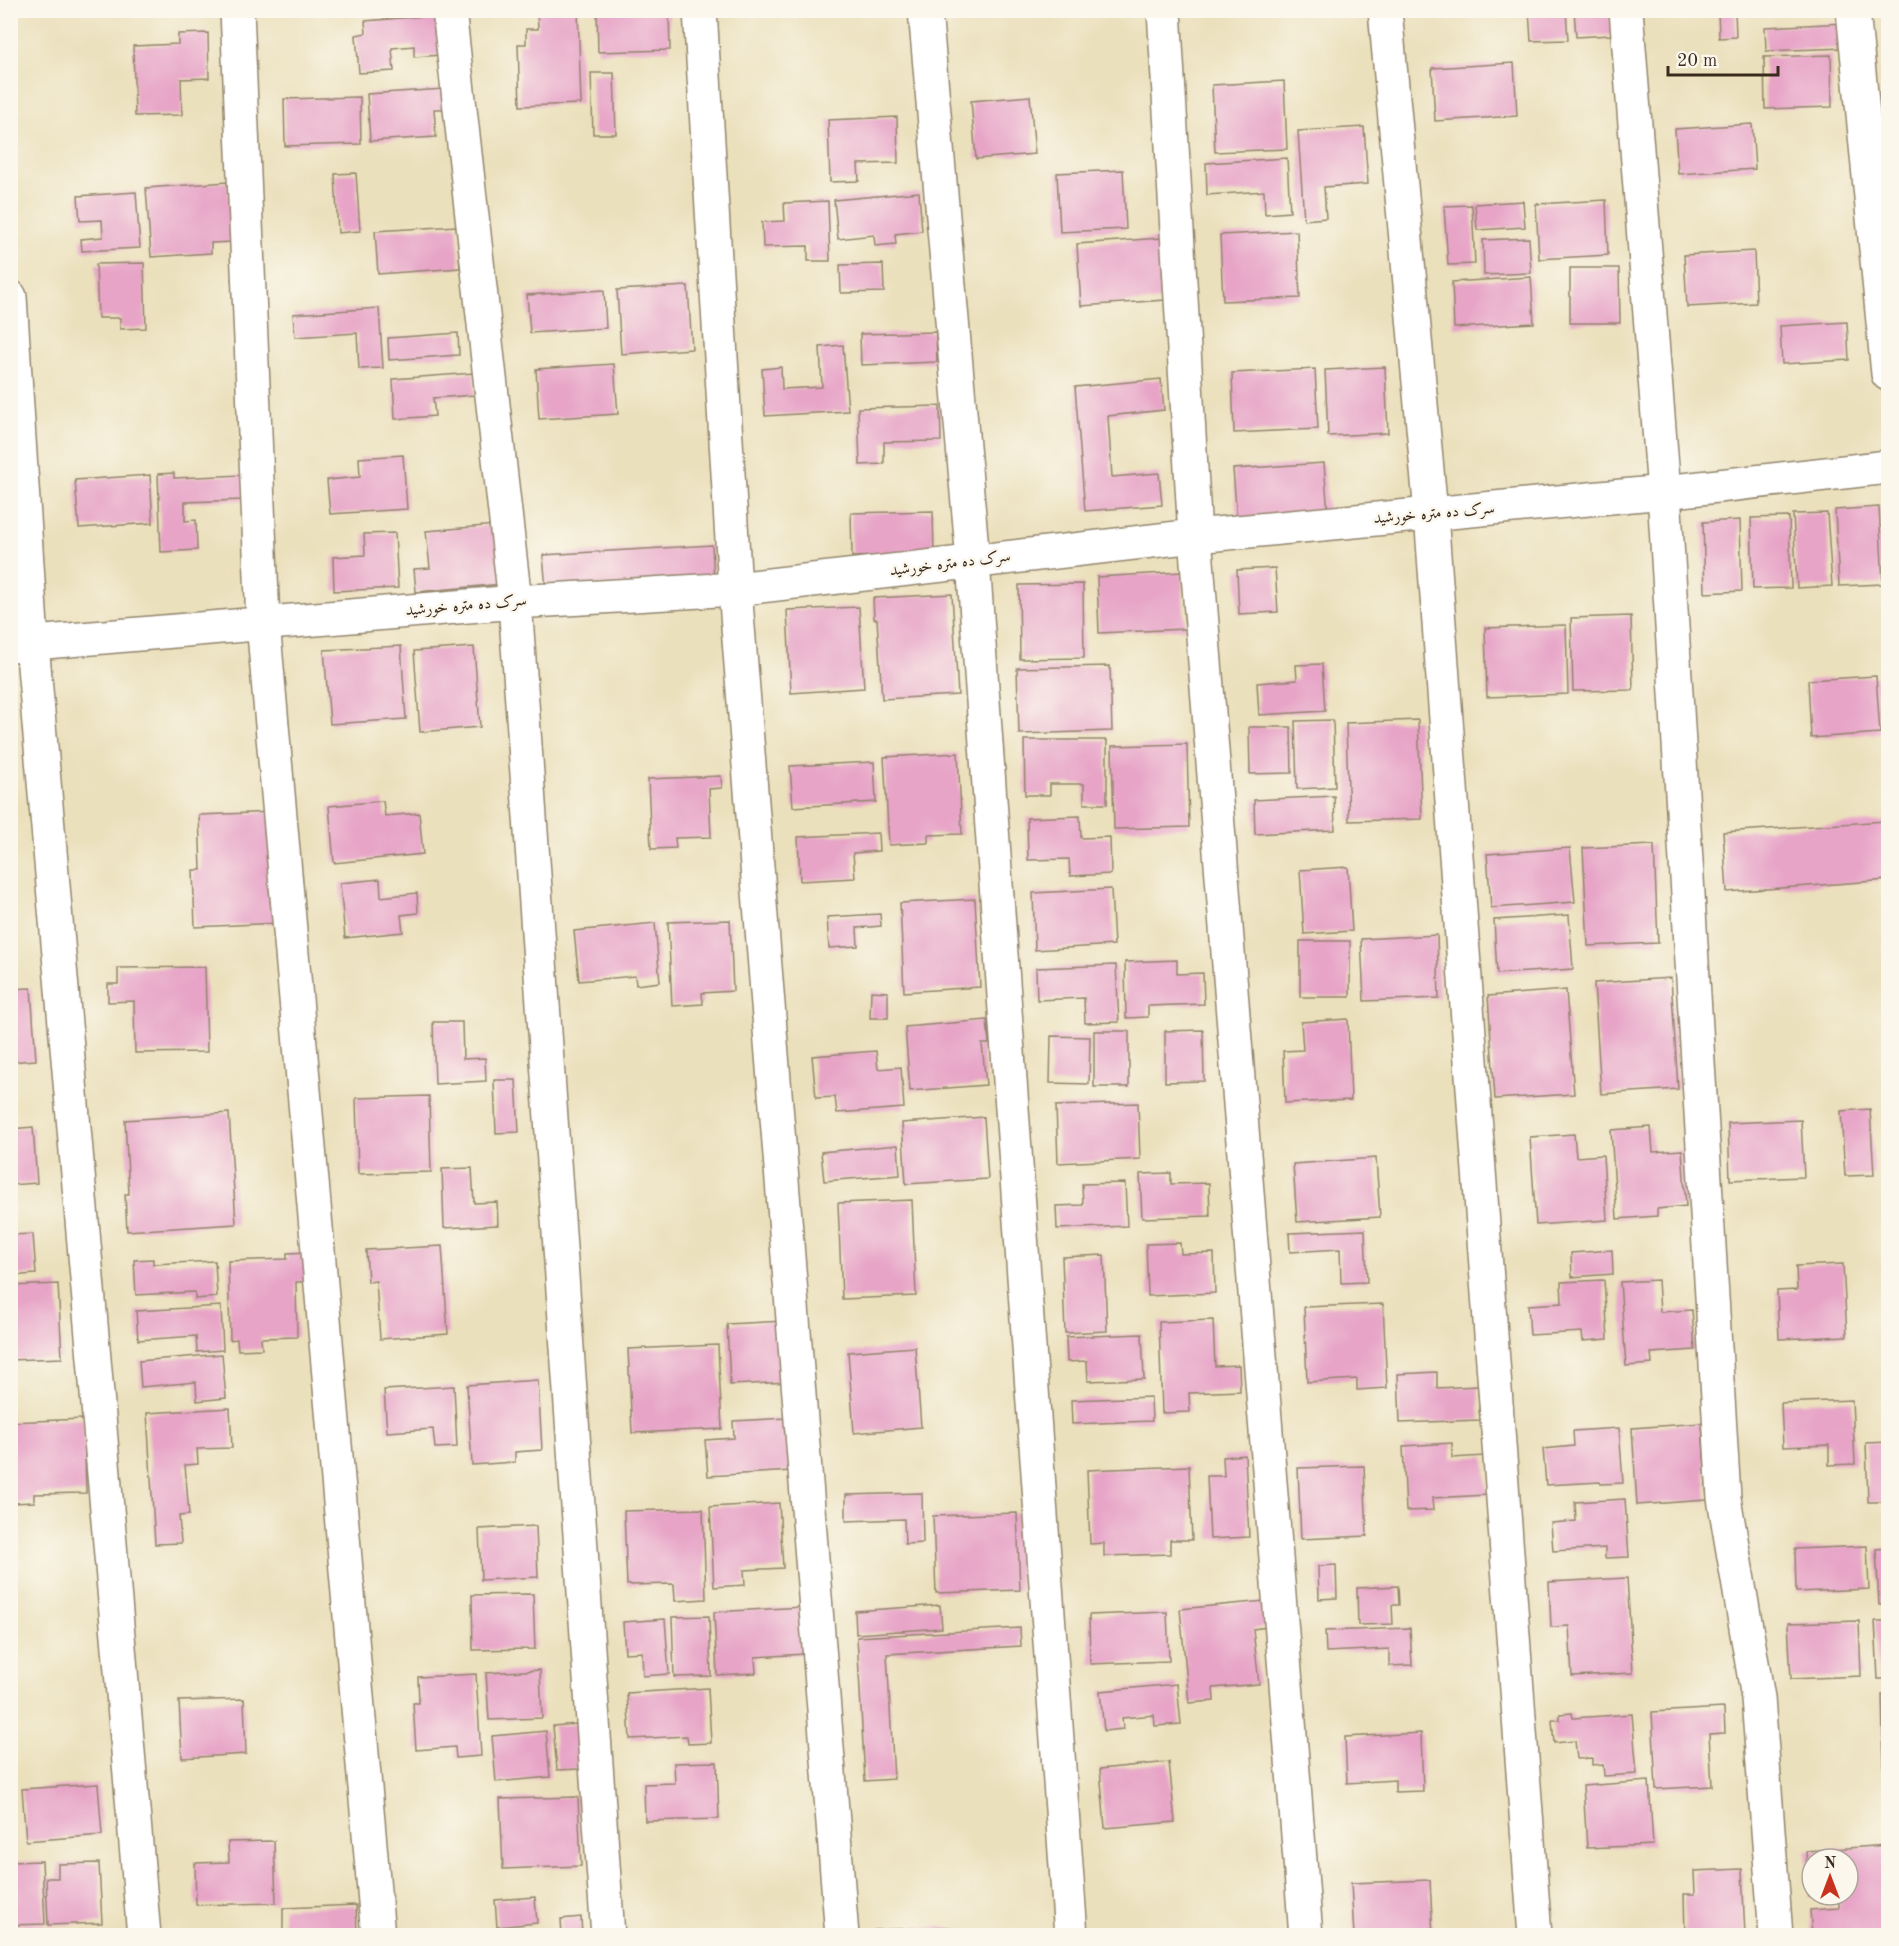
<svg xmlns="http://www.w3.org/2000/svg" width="1899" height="1946" font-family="'Old Standard TT',Amiri,serif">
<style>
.building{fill:#e7a4c7}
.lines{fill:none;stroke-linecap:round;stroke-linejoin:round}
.minor-casing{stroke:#93856d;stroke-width:36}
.minor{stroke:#fff;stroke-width:33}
.labels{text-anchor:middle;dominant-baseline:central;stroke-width:5;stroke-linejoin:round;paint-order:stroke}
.street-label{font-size:16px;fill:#3b2a1e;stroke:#fbf7ec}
</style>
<rect width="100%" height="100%" fill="#fbf7ec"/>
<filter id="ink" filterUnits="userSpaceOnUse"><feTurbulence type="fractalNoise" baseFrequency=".0167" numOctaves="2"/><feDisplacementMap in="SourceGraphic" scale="12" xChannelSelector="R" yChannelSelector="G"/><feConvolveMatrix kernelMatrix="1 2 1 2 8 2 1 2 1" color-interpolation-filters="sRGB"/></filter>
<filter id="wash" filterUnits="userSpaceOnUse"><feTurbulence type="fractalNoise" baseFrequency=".008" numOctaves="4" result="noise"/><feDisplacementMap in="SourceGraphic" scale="24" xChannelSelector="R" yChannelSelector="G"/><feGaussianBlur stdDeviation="1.35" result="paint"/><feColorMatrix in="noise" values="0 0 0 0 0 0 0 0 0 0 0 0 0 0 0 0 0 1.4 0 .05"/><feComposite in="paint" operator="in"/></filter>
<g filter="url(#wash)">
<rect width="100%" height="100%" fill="#ebe0bc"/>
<g id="blocks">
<!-- building -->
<g class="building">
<polygon points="537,10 578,10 581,104 520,106 518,44 526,44 526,29 538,29"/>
<polygon points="597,10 669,10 670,50 598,52"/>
<polygon points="1529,10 1566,10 1568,40 1531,41"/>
<polygon points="1574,10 1610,10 1611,35 1576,37"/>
<polygon points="1718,10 1735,10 1736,37 1719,38"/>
<polygon points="438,15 441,55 414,57 414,46 392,48 394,71 359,73 356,35 366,33 365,21"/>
<polygon points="1845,23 1846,48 1766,51 1765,27"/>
<polygon points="208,33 209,78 181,79 182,115 135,116 133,46 178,44 178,34"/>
<polygon points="1831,55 1832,107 1765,109 1764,57"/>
<polygon points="1514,63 1517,116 1435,121 1432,68"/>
<polygon points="591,73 614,73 616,134 593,134"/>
<polygon points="1284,81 1287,149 1215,152 1212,85"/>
<polygon points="444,89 446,109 434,109 436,137 370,141 367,94"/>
<polygon points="1030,96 1035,154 976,159 971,101"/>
<polygon points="360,97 361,144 285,146 284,99"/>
<polygon points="897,117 898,163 858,164 859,181 830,182 828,120"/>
<polygon points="1752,124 1755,169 1678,174 1675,129"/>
<polygon points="1364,127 1368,184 1324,187 1326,218 1304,220 1298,131"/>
<polygon points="1287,158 1290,212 1265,214 1264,191 1207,195 1206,163"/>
<polygon points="1123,170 1126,229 1060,232 1057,173"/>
<polygon points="356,173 360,231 338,233 335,174"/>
<polygon points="228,182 233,242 211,243 211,253 151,257 146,188"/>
<polygon points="136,192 140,248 82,251 81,239 103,237 102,220 80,221 78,196"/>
<polygon points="919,192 922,231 895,234 896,244 875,246 874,235 838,239 834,200"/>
<polygon points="1606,200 1608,255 1539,259 1536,204"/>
<polygon points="828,201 830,261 808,261 808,246 763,247 762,222 785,221 784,203"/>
<polygon points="1523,201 1525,227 1477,230 1475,204"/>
<polygon points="1472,205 1475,264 1448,265 1444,206"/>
<polygon points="457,226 460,268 378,274 375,231"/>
<polygon points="1297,231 1300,298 1223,301 1220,235"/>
<polygon points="1161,238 1165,300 1081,306 1077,244"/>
<polygon points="1529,238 1531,273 1484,275 1483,240"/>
<polygon points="1754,251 1756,303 1687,307 1684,255"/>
<polygon points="144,263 146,328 120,329 120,318 98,318 96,264"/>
<polygon points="883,264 884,292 841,293 840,265"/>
<polygon points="1570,268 1619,268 1620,323 1570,323"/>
<polygon points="1531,277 1534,323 1454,328 1452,282"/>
<polygon points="688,286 692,349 621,354 617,290"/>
<polygon points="604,290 606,328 530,333 527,295"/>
<polygon points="379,308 383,368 359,369 357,333 295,337 293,314"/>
<polygon points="1847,322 1849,360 1782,364 1780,326"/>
<polygon points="936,332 937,362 861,365 860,334"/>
<polygon points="458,333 459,355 389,360 388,338"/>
<polygon points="843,345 848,411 765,416 762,369 781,367 782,389 822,387 820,347"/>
<polygon points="614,364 618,414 539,419 536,369"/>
<polygon points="1385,367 1388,433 1328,436 1325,370"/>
<polygon points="1315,369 1318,429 1234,433 1232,373"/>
<polygon points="474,373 475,395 433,398 435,416 395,419 393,379"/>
<polygon points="1161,379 1164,410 1108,416 1112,477 1159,473 1162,505 1085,511 1075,387"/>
<polygon points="940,406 941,441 884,442 884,464 860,465 858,408"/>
<polygon points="403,455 407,509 330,514 327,480 360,477 359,458"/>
<polygon points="1324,463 1328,514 1237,520 1233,469"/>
<polygon points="174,473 174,478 243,475 244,500 185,502 185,521 196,520 197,550 161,552 158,474"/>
<polygon points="150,475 153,523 79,528 75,480"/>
<polygon points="1879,507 1883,584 1839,586 1835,510"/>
<polygon points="933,511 934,554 852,557 851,513"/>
<polygon points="1827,513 1832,586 1797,588 1793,514"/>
<polygon points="1789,517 1791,588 1753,589 1751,518"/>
<polygon points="1740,520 1742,591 1705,593 1703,522"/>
<polygon points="496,525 502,584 416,592 414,569 430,568 426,531"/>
<polygon points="395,533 398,588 334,591 333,557 365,555 364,534"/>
<polygon points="712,545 714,579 546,589 543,555"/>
<polygon points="1275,568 1278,612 1239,614 1237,570"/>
<polygon points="1182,572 1185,629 1099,633 1097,577"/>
<polygon points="1083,584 1084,658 1020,659 1019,585"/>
<polygon points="952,594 958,695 882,699 877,619 874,619 873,598"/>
<polygon points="859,607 864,688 791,693 787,610"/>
<polygon points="1631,616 1633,690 1573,691 1571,618"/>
<polygon points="1566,625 1568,694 1487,697 1485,628"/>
<polygon points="401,646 406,719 330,724 324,650"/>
<polygon points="474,647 480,727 420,732 414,651"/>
<polygon points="1322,664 1325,711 1259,715 1257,683 1297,680 1296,665"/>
<polygon points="1110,666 1112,731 1019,734 1017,668"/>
<polygon points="1876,676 1880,733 1811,738 1808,680"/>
<polygon points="1333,720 1335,787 1297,789 1295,721"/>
<polygon points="1418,720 1422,819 1349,821 1346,723"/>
<polygon points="1249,727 1291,727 1292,773 1250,774"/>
<polygon points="1024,740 1107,740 1107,804 1084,804 1084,784 1050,784 1050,795 1025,795"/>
<polygon points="1187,744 1189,827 1114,829 1112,746"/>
<polygon points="958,753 962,834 928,835 928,843 889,845 884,757"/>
<polygon points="874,762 876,802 793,807 790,766"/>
<polygon points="721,776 722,788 709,789 711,837 675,838 676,848 651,849 648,779"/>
<polygon points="1334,796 1335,830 1255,834 1254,800"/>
<polygon points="383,801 385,816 419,813 423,854 334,863 329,806"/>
<polygon points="274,812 279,923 195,927 193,870 201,870 199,815"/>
<polygon points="1080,816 1081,838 1110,837 1111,874 1070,876 1069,859 1028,860 1027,818"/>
<polygon points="1885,821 1888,880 1727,892 1723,832"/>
<polygon points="878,833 879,851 853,853 855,878 800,881 798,837"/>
<polygon points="1654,845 1658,943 1588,946 1583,848"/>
<polygon points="1570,848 1575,902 1491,908 1487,854"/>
<polygon points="1348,867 1352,931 1304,934 1300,870"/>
<polygon points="380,879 381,897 417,893 418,913 401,915 403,932 345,938 340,883"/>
<polygon points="1111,889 1114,945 1035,950 1033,893"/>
<polygon points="975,899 980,987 904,992 900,903"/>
<polygon points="880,914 881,926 857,928 858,946 829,948 827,917"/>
<polygon points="1569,915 1573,969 1497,974 1494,920"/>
<polygon points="730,920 733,991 702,993 703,1004 672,1006 668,922"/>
<polygon points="655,923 660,982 636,985 635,976 579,981 574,931"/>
<polygon points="1437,935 1439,998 1364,1001 1361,939"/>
<rect x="1300" y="941" width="50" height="56"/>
<polygon points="1177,960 1177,974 1203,973 1204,1004 1148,1006 1148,1017 1126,1018 1125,962"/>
<polygon points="1116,965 1119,1022 1085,1023 1084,998 1037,1000 1036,968"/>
<polygon points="205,967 207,1052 135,1053 134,1001 108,1002 108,984 118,984 118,968"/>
<polygon points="1671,978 1678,1089 1601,1094 1594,983"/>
<polygon points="31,988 36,1060 10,1062 10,989"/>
<polygon points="1566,990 1574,1094 1495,1099 1488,996"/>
<polygon points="871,991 888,992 888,1018 870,1018"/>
<polygon points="1348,1019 1351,1100 1285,1103 1283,1051 1303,1050 1301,1022"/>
<polygon points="987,1020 989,1044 982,1044 986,1085 910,1091 905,1027"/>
<polygon points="433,1022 462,1022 463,1059 485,1058 486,1081 435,1084"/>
<polygon points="1203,1030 1204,1081 1165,1082 1165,1031"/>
<rect x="1094" y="1031" width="35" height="56"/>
<polygon points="1051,1036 1090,1037 1089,1084 1050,1083"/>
<polygon points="876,1051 878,1069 901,1067 904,1108 837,1113 835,1097 816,1098 812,1056"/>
<polygon points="494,1080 516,1080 519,1132 496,1133"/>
<polygon points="429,1096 431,1172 358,1174 356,1098"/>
<polygon points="1138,1103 1140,1159 1058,1163 1056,1106"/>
<polygon points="1870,1109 1874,1175 1845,1176 1841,1111"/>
<polygon points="229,1113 236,1224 127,1231 125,1194 129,1194 125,1120"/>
<polygon points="984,1117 988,1179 906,1184 902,1123"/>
<polygon points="1801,1120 1804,1177 1730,1180 1728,1123"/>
<polygon points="33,1127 37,1183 10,1185 10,1129"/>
<polygon points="1651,1127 1653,1152 1682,1150 1686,1206 1657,1209 1657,1216 1617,1219 1611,1130"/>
<polygon points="1574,1134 1576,1157 1603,1155 1607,1220 1536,1225 1530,1137"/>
<polygon points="898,1145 900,1175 824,1181 821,1152"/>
<polygon points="1376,1158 1380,1217 1297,1222 1293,1164"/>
<polygon points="472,1168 474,1203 497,1202 498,1225 444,1228 442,1169"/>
<polygon points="1171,1173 1171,1184 1209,1183 1210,1216 1142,1218 1140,1174"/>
<polygon points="1125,1183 1127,1226 1057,1229 1056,1206 1083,1205 1082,1184"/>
<polygon points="912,1200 916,1296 842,1299 838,1203"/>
<polygon points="1365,1230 1367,1282 1341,1283 1340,1249 1290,1252 1289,1233"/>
<polygon points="33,1234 36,1274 10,1276 10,1235"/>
<polygon points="1180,1243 1181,1254 1214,1253 1215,1293 1148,1296 1146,1244"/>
<polygon points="442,1246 448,1334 380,1339 376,1281 368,1282 366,1250"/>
<polygon points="1612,1250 1613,1274 1572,1277 1571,1253"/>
<polygon points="311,1252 312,1282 296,1282 297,1337 261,1338 262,1349 238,1350 237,1339 230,1340 228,1261 287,1259 287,1253"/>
<polygon points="1104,1255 1107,1331 1065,1333 1062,1257"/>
<polygon points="153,1259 153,1264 215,1261 217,1297 195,1299 195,1292 136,1295 134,1260"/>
<polygon points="1843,1264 1847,1336 1779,1339 1777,1291 1797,1290 1796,1266"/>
<polygon points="1604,1280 1608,1339 1583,1341 1582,1332 1530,1335 1528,1305 1562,1303 1561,1282"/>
<polygon points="1658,1280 1660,1312 1692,1310 1695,1350 1651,1353 1652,1364 1626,1366 1620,1282"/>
<polygon points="58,1284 62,1358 10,1360 10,1286"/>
<polygon points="1383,1304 1387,1388 1357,1390 1357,1379 1307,1382 1304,1307"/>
<polygon points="221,1306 223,1350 197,1352 196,1336 138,1340 136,1311"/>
<polygon points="1213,1320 1215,1366 1239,1365 1240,1391 1189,1393 1190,1412 1162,1413 1159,1322"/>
<polygon points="785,1321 788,1382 730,1385 727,1324"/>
<polygon points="1142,1334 1144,1379 1088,1381 1087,1361 1067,1362 1066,1337"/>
<polygon points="718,1345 722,1429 632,1433 628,1349"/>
<polygon points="915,1347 921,1427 854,1433 848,1352"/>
<polygon points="222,1354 226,1398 197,1401 196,1382 141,1387 139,1361"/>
<polygon points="1437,1372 1437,1388 1478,1386 1480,1420 1400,1423 1398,1374"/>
<polygon points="538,1380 542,1450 515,1452 515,1462 472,1465 467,1385"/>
<polygon points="454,1386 457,1447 435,1448 433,1429 387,1432 384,1390"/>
<polygon points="1151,1397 1152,1421 1072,1424 1071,1400"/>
<polygon points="1852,1400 1855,1464 1829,1465 1829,1445 1783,1447 1781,1403"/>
<polygon points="230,1408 232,1448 197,1449 198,1464 185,1465 189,1515 179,1516 181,1543 155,1544 147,1413"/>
<polygon points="788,1418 791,1471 708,1476 705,1440 734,1438 733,1421"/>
<polygon points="84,1419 86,1493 34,1494 34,1502 13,1503 10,1422"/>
<polygon points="1702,1423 1707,1500 1637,1505 1632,1428"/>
<polygon points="1619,1428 1623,1483 1601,1484 1600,1482 1546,1485 1543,1449 1574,1446 1573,1431"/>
<polygon points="1888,1442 1888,1502 1868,1502 1866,1443"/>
<polygon points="1452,1443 1452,1458 1485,1456 1487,1495 1432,1498 1433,1510 1406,1511 1403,1446"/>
<polygon points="1245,1455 1249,1537 1210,1539 1207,1476 1224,1476 1223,1457"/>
<polygon points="1189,1466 1192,1540 1170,1540 1170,1554 1104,1556 1104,1543 1090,1544 1087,1470"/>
<polygon points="1364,1466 1367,1536 1301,1539 1298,1468"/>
<polygon points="922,1493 923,1543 905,1544 904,1519 846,1521 846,1495"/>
<polygon points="1625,1499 1629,1557 1605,1558 1605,1548 1553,1551 1551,1523 1576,1521 1575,1502"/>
<polygon points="779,1503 783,1568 744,1570 745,1585 714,1587 710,1507"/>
<polygon points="703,1509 706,1599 675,1601 674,1584 627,1585 624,1511"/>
<polygon points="1017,1513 1020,1590 936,1593 933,1516"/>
<polygon points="536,1526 538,1577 481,1580 479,1529"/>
<polygon points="1867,1546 1869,1589 1796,1592 1795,1549"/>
<polygon points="1888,1548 1888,1604 1879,1605 1876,1549"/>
<polygon points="1336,1565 1337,1598 1319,1599 1318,1566"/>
<polygon points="1627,1578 1633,1673 1572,1676 1569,1626 1551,1627 1549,1582"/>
<polygon points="1398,1586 1399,1605 1392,1605 1393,1624 1358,1625 1357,1588"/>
<polygon points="533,1594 535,1649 473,1650 472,1595"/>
<polygon points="1265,1601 1267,1627 1253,1629 1259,1684 1213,1688 1214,1701 1189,1703 1180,1609"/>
<polygon points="940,1605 942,1628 856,1634 855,1611"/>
<polygon points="802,1607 805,1654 755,1657 756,1673 717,1675 714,1612"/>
<polygon points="1167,1612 1169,1661 1090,1664 1089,1615"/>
<polygon points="709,1616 711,1676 674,1677 672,1617"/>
<polygon points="665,1619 669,1674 643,1676 642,1652 625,1653 623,1622"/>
<polygon points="1859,1621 1861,1676 1791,1679 1788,1623"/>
<polygon points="1875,1621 1888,1621 1888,1679 1878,1679"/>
<polygon points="1020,1628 1021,1646 887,1654 894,1779 865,1781 857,1637"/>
<polygon points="1410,1628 1412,1665 1389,1666 1389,1649 1326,1652 1325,1631"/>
<polygon points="540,1670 542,1718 489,1720 486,1673"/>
<polygon points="476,1674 481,1756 456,1758 455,1747 416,1750 413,1703 419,1703 418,1677"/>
<polygon points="1177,1684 1181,1724 1155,1726 1154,1715 1122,1718 1123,1729 1104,1731 1100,1691"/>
<polygon points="708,1688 711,1743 688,1744 687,1736 630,1739 627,1693"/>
<polygon points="1882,1694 1888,1694 1888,1768 1884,1769"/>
<polygon points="244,1699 246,1754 182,1758 179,1701"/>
<polygon points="1724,1708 1725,1733 1709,1734 1712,1786 1656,1789 1652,1712"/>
<polygon points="1572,1713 1573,1718 1632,1714 1637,1774 1604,1776 1603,1764 1592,1765 1592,1758 1577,1759 1575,1741 1554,1743 1552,1720 1560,1720 1560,1714"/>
<polygon points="577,1724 580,1769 557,1770 553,1726"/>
<polygon points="546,1731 550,1777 496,1782 492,1736"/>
<polygon points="1421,1733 1423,1791 1395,1792 1395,1780 1347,1783 1345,1737"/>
<polygon points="717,1762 719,1819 645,1821 644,1784 675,1783 674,1763"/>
<polygon points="1169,1762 1175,1822 1105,1828 1100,1769"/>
<polygon points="1649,1781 1653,1845 1587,1848 1583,1786"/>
<polygon points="98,1784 102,1835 26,1841 22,1789"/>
<polygon points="578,1797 581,1866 503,1869 500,1799"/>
<polygon points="274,1841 276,1903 196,1905 195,1863 229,1862 228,1842"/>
<polygon points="1888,1845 1888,1936 1812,1936 1810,1910 1839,1908 1839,1895 1848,1895 1848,1859 1812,1859 1812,1896 1809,1897 1806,1851"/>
<polygon points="42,1861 45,1924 10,1925 10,1862"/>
<polygon points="99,1863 102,1923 48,1925 46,1878 58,1878 58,1864"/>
<polygon points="1742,1869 1745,1936 1685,1936 1684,1894 1695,1894 1694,1871"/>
<polygon points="1430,1880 1433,1936 1354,1936 1351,1883"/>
<polygon points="535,1897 537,1923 497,1927 495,1900"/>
<polygon points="356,1905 357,1936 283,1936 283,1908"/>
<polygon points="581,1917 582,1936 562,1936 561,1919"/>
<polygon points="949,1927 950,1936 874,1936 874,1930"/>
</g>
</g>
</g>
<g filter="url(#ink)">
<use href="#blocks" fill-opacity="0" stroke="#93856d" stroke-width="1.5"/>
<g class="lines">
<defs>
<g id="minor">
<polyline points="237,10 263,622 378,1936"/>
<polyline points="449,10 515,602 608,1936"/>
<polyline points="700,10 735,589 842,1936"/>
<polyline points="925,10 973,561 1071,1936"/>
<polyline points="1164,10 1195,536 1306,1936"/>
<polyline points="1385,10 1431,514 1535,1936"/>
<polyline points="1626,10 1664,492 1724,1498 1758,1698 1776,1936"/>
<polyline points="1853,10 1888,374"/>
<polyline points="10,297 32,643 144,1936"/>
<polyline points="10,645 515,602 735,589 1195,536 1664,492 1888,467"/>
</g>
</defs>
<!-- minor casing -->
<use href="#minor" class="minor-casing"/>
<!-- minor -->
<use href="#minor" class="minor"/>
</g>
</g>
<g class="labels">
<!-- street labels -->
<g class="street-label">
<text transform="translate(1434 514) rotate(-5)">سرک ده متره خورشید</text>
<text transform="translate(950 564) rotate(-7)">سرک ده متره خورشید</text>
<text transform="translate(466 606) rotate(-5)">سرک ده متره خورشید</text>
</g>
</g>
<!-- margin -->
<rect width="1899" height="1946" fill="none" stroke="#fbf7ec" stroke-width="36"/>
<!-- north arrow -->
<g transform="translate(1830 1877)"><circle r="28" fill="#fbf7ec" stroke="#aea59a" stroke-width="1.5"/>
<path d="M0-4.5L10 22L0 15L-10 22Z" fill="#c8321e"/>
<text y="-9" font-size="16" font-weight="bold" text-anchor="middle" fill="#3b2a1e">N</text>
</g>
<!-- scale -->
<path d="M1668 66v9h110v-9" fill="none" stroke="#3b2a1e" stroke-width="3"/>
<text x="1677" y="66" font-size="18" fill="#3b2a1e" stroke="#fbf7ec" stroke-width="4.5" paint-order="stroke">20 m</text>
</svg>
